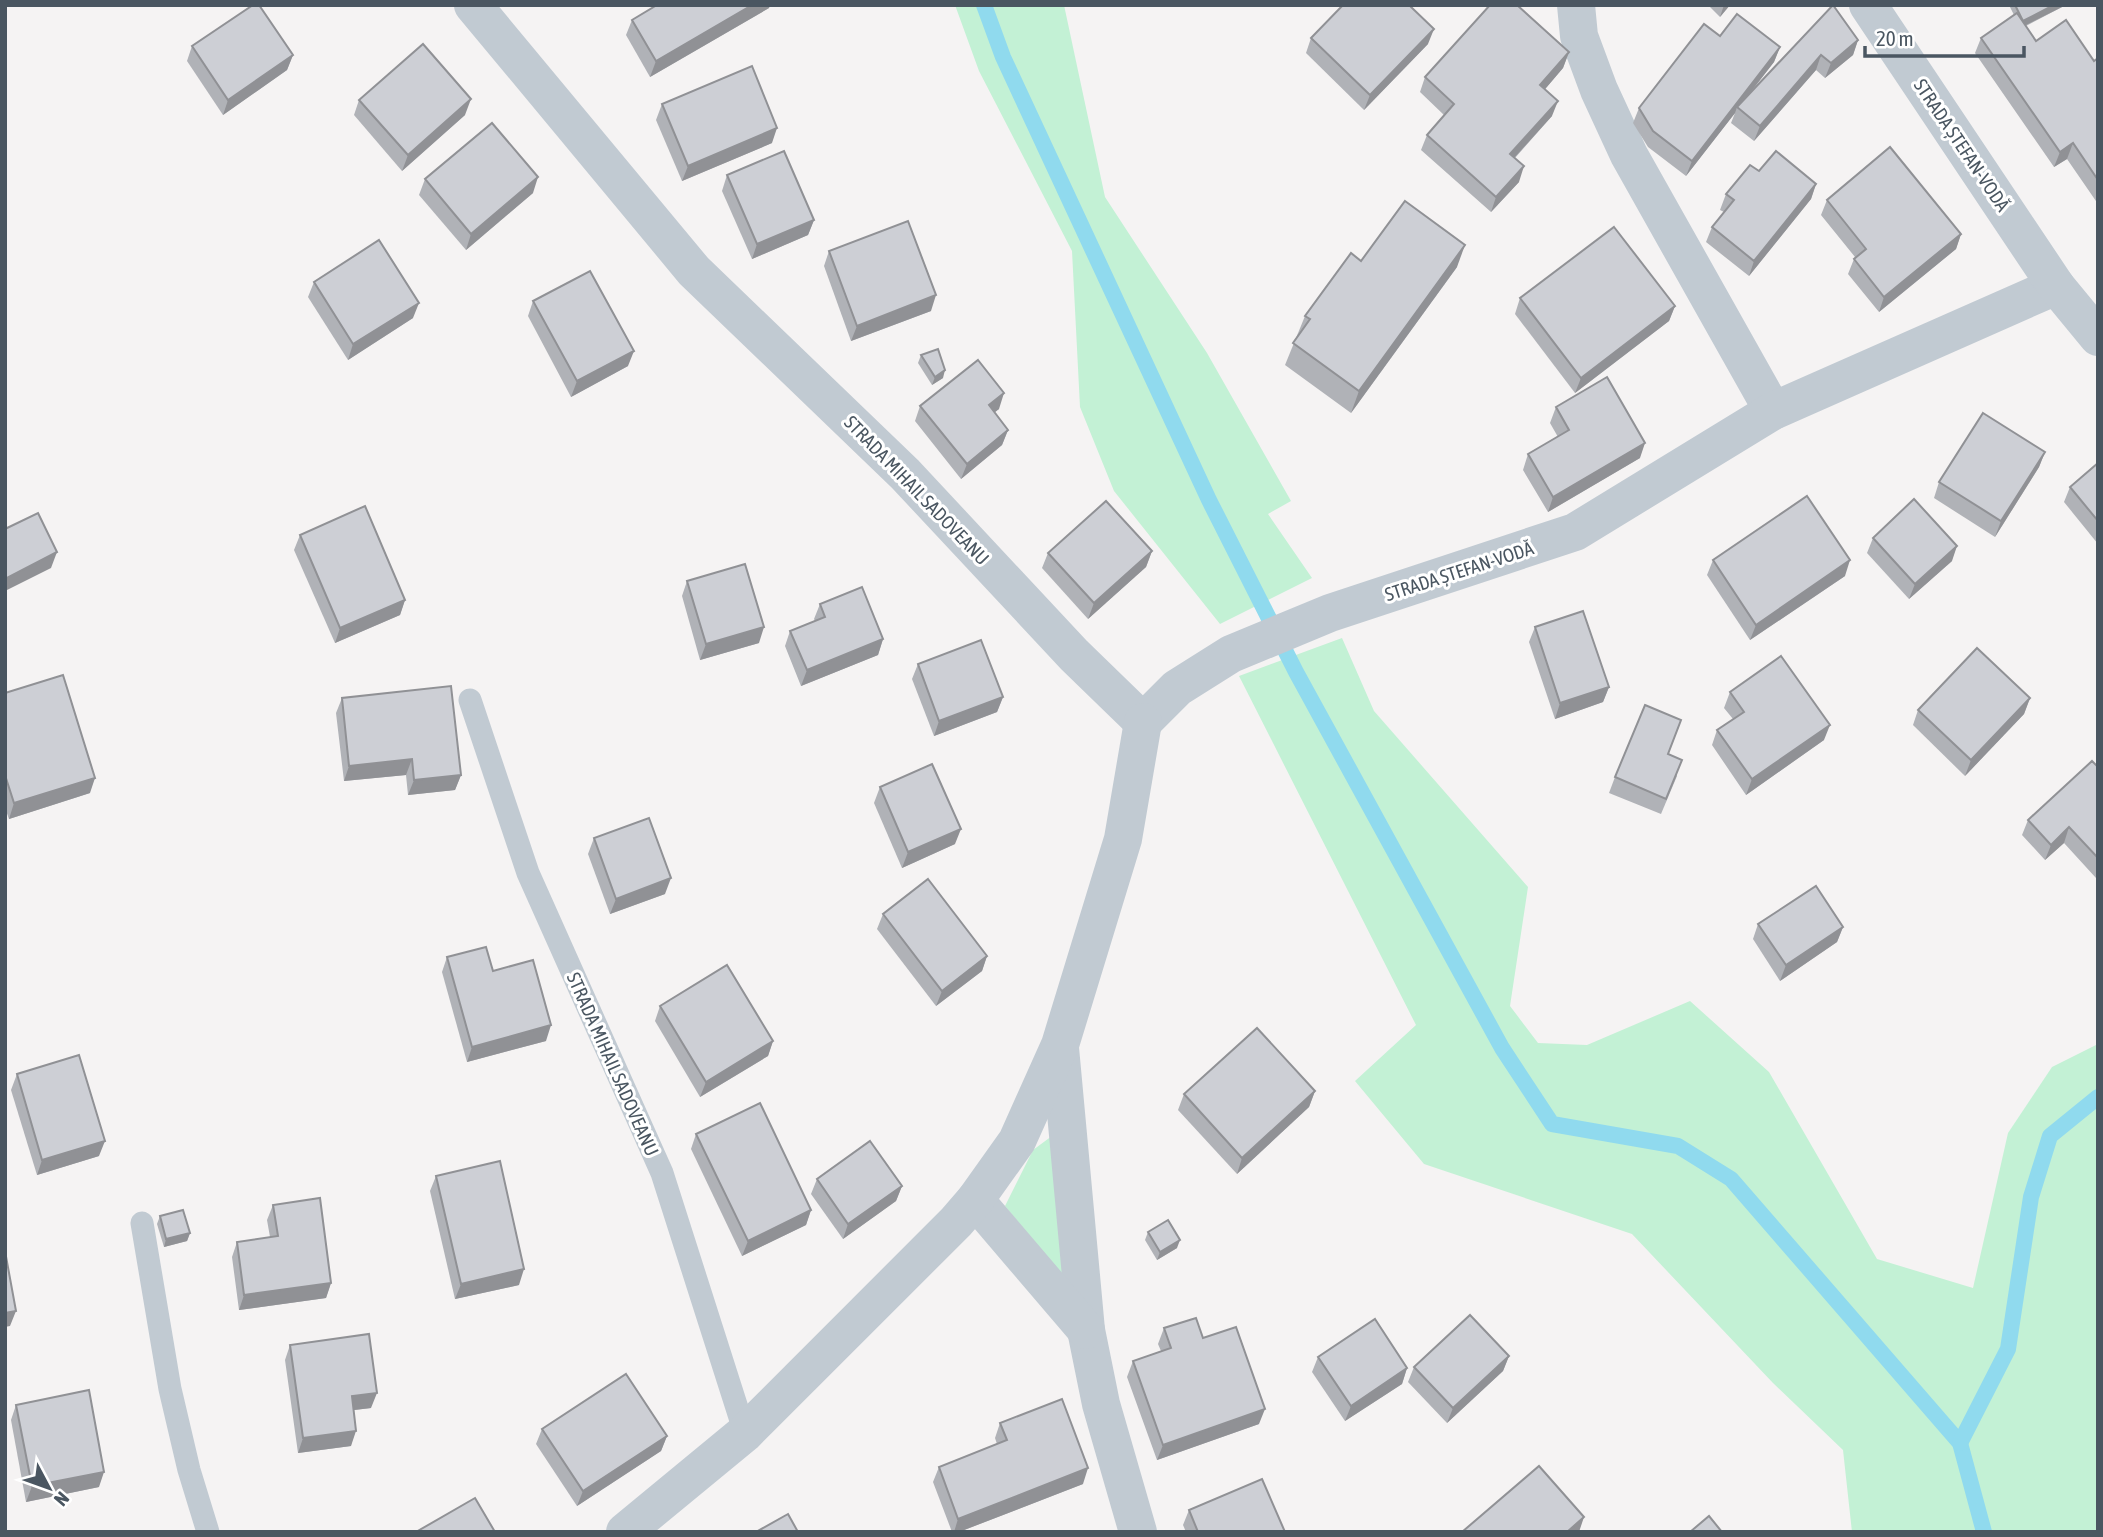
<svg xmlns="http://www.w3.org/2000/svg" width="2103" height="1537" font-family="'Asap Condensed',sans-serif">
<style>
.green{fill:#c3f1d5}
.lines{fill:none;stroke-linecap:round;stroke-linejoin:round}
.stream{stroke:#90daee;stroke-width:16}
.service{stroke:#c1cad2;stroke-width:23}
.minor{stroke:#c1cad2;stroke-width:38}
.tertiary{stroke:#c1cad2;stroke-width:38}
.wall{fill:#b0b2b7}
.shaded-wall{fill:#909195}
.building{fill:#cdcfd5;stroke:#909195;stroke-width:2}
.labels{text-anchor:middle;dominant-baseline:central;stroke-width:6;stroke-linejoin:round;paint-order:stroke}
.street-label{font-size:19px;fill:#4a5661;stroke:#fff}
</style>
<rect width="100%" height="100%" fill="#f5f3f3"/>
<!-- green -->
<g class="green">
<polygon points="955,5 1064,5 1105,197 1207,353 1291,501 1268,514 1312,578 1220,624 1114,491 1080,407 1072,251 979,71"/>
<polygon points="1342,638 1374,711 1528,887 1510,1006 1538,1043 1587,1045 1690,1001 1769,1072 1877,1259 1973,1288 2008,1133 2052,1067 2098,1044 2098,1532 1852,1532 1843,1450 1773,1383 1632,1234 1424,1164 1355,1081 1416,1025 1239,676"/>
<polygon points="1056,1133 1065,1280 1005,1206 1033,1150"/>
</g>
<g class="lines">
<!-- stream -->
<g class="stream">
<polyline points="984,5 1003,57 1209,500 1296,672 1502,1048 1552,1124 1678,1146 1731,1179 1960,1443 1984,1532"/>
<polyline points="1960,1443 2008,1349 2031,1197 2050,1136 2098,1097"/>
</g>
<!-- service -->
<g class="service">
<polyline points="470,700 528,873 662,1173 745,1433"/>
<polyline points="142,1223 170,1389 189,1470 208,1532"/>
</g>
<!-- minor -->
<g class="minor">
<polyline points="473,5 694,271 905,474 1074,655 1143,722"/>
<polyline points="1576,5 1579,36 1599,90 1629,155 1773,411"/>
<polyline points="1143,722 1177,688 1231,654 1330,613 1575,532 1773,411 2056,286"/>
<polyline points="1060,1048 1086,1330 1101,1404 1138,1532"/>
<polyline points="975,1200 1086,1330"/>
<polyline points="625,1532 745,1433 956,1222 975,1200 1017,1141 1060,1045 1123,839 1143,722"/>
</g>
<!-- tertiary -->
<polyline class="tertiary" points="1868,5 2056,286 2098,337"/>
</g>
<!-- wall -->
<g class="wall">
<polygon points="657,5 770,5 769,8 650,77 626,35 632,20"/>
<polygon points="1708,5 1730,5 1720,17"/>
<polygon points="1833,5 1858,40 1853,55 1825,78 1816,70 1754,141 1731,123 1735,113 1686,176 1648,147 1633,123 1639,108 1720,36 1780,47 1774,62 1751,92"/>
<polygon points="2009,5 2066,5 2026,26 2036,41 2094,61 2098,58 2098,204 2067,159 2054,167 1975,53 1981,38 2014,15"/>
<polygon points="1311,38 1428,44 1364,110 1306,53"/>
<polygon points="192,46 293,55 287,70 223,115 187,61"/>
<polygon points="1569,52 1563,68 1545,89 1552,116 1515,158 1519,182 1491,212 1421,150 1427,135 1444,115 1420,92 1425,77"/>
<polygon points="359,100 465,115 402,171 354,115"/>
<polygon points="662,104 772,143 682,181 656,120"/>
<polygon points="1759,171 1816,184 1811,199 1749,276 1706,242 1712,227 1724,212 1720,210 1726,194"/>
<polygon points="727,175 814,220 808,235 752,259 722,191"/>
<polygon points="425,179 533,193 466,250 419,195"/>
<polygon points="1827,200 1961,234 1956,249 1879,312 1848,274 1854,259 1855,257 1821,215"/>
<polygon points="829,251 931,311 851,341 824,266"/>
<polygon points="1361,261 1457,267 1351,413 1285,365 1305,316"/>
<polygon points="314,282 413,318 348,360 308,297"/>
<polygon points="1520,298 1675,306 1669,321 1575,393 1515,314"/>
<polygon points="533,301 628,366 571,397 528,316"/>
<polygon points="921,355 943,378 932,385 918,363"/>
<polygon points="920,406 999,409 994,412 1008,430 1002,445 961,479 915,421"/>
<polygon points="1556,407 1640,458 1548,512 1523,470 1528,454 1558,437 1550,423"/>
<polygon points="2045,452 2039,467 1995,537 1934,498 1939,482"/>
<polygon points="2098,463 2098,544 2064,502 2070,487"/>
<polygon points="300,535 405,600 400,615 335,643 294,550"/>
<polygon points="1873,538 1952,561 1909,599 1867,553"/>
<polygon points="1152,551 1146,567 1088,619 1042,568 1048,553"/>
<polygon points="1713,560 1845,576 1750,640 1707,575"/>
<polygon points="687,581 759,643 700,660 682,596"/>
<polygon points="820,604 883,639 878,655 801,686 785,646 790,631 815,621 814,619"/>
<polygon points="1535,627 1609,687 1603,702 1555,719 1529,642"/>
<polygon points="918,664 1003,697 997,712 934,736 912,679"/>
<polygon points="1730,692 1824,740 1746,795 1712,745 1717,730 1733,719 1724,708"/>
<polygon points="5,693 90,793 9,819 5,808"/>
<polygon points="342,698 461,775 455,790 408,795 406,775 344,781 336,713"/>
<polygon points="2030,698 2024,714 1965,776 1913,725 1918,710"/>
<polygon points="1668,754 1677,776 1661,814 1609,793 1615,777"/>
<polygon points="2098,767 2098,877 2096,878 2064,843 2045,860 2022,835 2028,820"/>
<polygon points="880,787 955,844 902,868 874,803"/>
<polygon points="594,838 665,894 610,914 588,854"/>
<polygon points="883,914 987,956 982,971 936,1006 877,929"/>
<polygon points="1758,924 1843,927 1837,942 1780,981 1753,939"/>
<polygon points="447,957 493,971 546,1041 467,1062 442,972"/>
<polygon points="660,1006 773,1041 768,1056 700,1097 655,1021"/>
<polygon points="17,1074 99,1156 37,1175 11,1090"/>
<polygon points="1315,1091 1309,1107 1237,1174 1178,1110 1184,1094"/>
<polygon points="696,1134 811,1210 806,1225 742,1256 691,1149"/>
<polygon points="436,1176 519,1285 455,1299 430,1191"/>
<polygon points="817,1179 902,1186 896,1201 843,1239 811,1194"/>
<polygon points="273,1205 331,1283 326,1298 239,1310 232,1257 237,1242 270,1237 267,1220"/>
<polygon points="160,1216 190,1233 187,1241 164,1247 157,1224"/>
<polygon points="1148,1232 1177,1248 1157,1260 1145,1240"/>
<polygon points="1164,1328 1203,1338 1259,1424 1157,1460 1127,1377 1133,1361 1161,1351 1158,1344"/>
<polygon points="290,1345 371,1408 354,1410 351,1446 298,1453 285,1360"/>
<polygon points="1509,1356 1503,1371 1447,1423 1408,1382 1414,1367"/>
<polygon points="1318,1357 1407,1368 1402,1384 1345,1421 1312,1372"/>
<polygon points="16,1405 99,1487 26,1502 11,1420"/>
<polygon points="1000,1423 1083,1484 959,1532 952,1532 933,1482 939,1467 997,1444 995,1438"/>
<polygon points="542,1429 667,1436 661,1451 577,1506 536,1444"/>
<polygon points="1189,1510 1285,1532 1186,1532 1183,1525"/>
</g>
<!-- shaded-wall -->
<g class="shaded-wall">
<polygon points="752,5 770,5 769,8 650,77 656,61"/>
<polygon points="1724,5 1730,5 1720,17"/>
<polygon points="2054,5 2066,5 2020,28 2023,21"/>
<polygon points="1434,29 1428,44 1364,110 1370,95"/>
<polygon points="1858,40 1853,55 1825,78 1831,63"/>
<polygon points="1780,47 1774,62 1738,108 1737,107 1735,113 1686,176 1692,161"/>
<polygon points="1569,52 1563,68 1535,101 1540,85"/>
<polygon points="293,55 287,70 223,115 228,100"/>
<polygon points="1821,55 1816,70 1754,141 1760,126"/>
<polygon points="471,99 465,115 402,171 408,155"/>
<polygon points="1558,101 1552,116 1504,169 1510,154"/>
<polygon points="777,128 772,143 682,181 688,166"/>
<polygon points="2073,143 2067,159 2054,167 2060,152"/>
<polygon points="1524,166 1519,182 1491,212 1496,197"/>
<polygon points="538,177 533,193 466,250 471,234"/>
<polygon points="1816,184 1811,199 1749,276 1754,261"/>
<polygon points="814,220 808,235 752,259 757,244"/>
<polygon points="1961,234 1956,249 1879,312 1884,297"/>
<polygon points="1465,245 1457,267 1351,413 1359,391"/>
<polygon points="936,295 931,311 851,341 857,326"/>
<polygon points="419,303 413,318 348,360 353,344"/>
<polygon points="1675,306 1669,321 1575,393 1581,378"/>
<polygon points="634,351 628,366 571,397 577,381"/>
<polygon points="945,370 943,378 932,385 935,377"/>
<polygon points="1004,393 999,409 984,421 989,405"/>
<polygon points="1008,430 1002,445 961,479 967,464"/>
<polygon points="1645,443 1640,458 1548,512 1553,497"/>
<polygon points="2045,452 2039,467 1995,537 2001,521"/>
<polygon points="1957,546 1952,561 1909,599 1915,584"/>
<polygon points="1152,551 1146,567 1088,619 1094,603"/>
<polygon points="57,552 51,568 5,591 5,579"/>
<polygon points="1850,560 1845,576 1750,640 1756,625"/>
<polygon points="405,600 400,615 335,643 340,628"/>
<polygon points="764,627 759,643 700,660 706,644"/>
<polygon points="883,639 878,655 801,686 807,670"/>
<polygon points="1609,687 1603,702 1555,719 1560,703"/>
<polygon points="1003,697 997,712 934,736 939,721"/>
<polygon points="2030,698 2024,714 1965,776 1971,760"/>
<polygon points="1830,725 1824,740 1746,795 1752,779"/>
<polygon points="412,759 406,775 344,781 349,766"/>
<polygon points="461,775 455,790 408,795 414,780"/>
<polygon points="95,778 90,793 9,819 14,803"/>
<polygon points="2069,827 2064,843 2045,860 2051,845"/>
<polygon points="961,829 955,844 902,868 908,852"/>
<polygon points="671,878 665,894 610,914 616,899"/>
<polygon points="1843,927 1837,942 1780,981 1786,965"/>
<polygon points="987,956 982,971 936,1006 942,991"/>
<polygon points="551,1025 546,1041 467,1062 472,1047"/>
<polygon points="773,1041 768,1056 700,1097 706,1082"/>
<polygon points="1315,1091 1309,1107 1237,1174 1242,1158"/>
<polygon points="105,1141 99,1156 37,1175 42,1160"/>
<polygon points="902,1186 896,1201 843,1239 848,1224"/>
<polygon points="811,1210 806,1225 742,1256 748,1241"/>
<polygon points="190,1233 187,1241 164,1247 166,1239"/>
<polygon points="1180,1240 1177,1248 1157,1260 1160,1252"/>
<polygon points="524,1269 519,1285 455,1299 461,1284"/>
<polygon points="331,1283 326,1298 239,1310 244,1295"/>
<polygon points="16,1311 10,1326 5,1327 5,1313"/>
<polygon points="1509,1356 1503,1371 1447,1423 1453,1408"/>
<polygon points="1407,1368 1402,1384 1345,1421 1351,1406"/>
<polygon points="377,1393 371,1408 346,1411 352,1396"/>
<polygon points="1265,1409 1259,1424 1157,1460 1163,1445"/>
<polygon points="356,1431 351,1446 298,1453 303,1438"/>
<polygon points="667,1436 661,1451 577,1506 583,1491"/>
<polygon points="1088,1468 1083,1484 959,1532 954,1532 958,1519"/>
<polygon points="104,1472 99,1487 26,1502 32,1486"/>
<polygon points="1584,1517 1579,1532 1567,1532"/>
</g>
<!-- building -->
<g class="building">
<polygon points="253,5 259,5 293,55 228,100 192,46"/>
<polygon points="657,5 752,5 656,61 632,20"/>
<polygon points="1343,5 1409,5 1434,29 1370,95 1311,38"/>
<polygon points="1490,5 1517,5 1569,52 1540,85 1558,101 1510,154 1524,166 1496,197 1427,135 1454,104 1425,77"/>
<polygon points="1833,5 1858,40 1831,63 1821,55 1760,126 1737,107"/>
<polygon points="2015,5 2054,5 2023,21"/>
<polygon points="2017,13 2036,41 2066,20 2094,61 2098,58 2098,180 2073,143 2060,152 1981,38"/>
<polygon points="1737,14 1780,47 1692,161 1653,131 1639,108 1704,24 1720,36"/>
<polygon points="423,44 471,99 408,155 359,100"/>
<polygon points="752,66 777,128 688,166 662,104"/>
<polygon points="492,123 538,177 471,234 425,179"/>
<polygon points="1890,147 1961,234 1884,297 1854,259 1866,249 1827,200"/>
<polygon points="784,151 814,220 757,244 727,175"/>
<polygon points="1776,151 1816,184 1754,261 1712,227 1734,200 1726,194 1750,165 1759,171"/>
<polygon points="1405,201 1465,245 1359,391 1293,343 1310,319 1305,316 1351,253 1361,261"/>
<polygon points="908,221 936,295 857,326 829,251"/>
<polygon points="1614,227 1675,306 1581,378 1520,298"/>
<polygon points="379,240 419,303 353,344 314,282"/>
<polygon points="590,271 634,351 577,381 533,301"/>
<polygon points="938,349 945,370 935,377 921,355"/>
<polygon points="978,360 1004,393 989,405 1008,430 967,464 920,406"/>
<polygon points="1607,377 1645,443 1553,497 1528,454 1569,430 1556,407"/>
<polygon points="1983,413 2045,452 2001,521 1939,482"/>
<polygon points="2098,463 2098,521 2070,487"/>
<polygon points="1807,496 1850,560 1756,625 1713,560"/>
<polygon points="1914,499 1957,546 1915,584 1873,538"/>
<polygon points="1106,501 1152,551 1094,603 1048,553"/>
<polygon points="365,506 405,600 340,628 300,535"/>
<polygon points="38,513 57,552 5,579 5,529"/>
<polygon points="745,564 764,627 706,644 687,581"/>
<polygon points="862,587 883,639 807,670 790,631 825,617 820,604"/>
<polygon points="1583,611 1609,687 1560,703 1535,627"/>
<polygon points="981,640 1003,697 939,721 918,664"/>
<polygon points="1977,648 2030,698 1971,760 1918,710"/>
<polygon points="1781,656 1830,725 1752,779 1717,730 1744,712 1730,692"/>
<polygon points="63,675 95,778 14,803 5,775 5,693"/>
<polygon points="451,686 461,775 414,780 412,759 349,766 342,698"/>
<polygon points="1645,705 1681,720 1668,754 1682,760 1666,799 1615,777"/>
<polygon points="2092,761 2098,767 2098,858 2069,827 2051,845 2028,820"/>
<polygon points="932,764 961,829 908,852 880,787"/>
<polygon points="649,818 671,878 616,899 594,838"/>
<polygon points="928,879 987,956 942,991 883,914"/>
<polygon points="1816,886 1843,927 1786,965 1758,924"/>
<polygon points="486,947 493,971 533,960 551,1025 472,1047 447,957"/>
<polygon points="727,965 773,1041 706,1082 660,1006"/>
<polygon points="1257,1028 1315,1091 1242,1158 1184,1094"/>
<polygon points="79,1055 105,1141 42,1160 17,1074"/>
<polygon points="760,1103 811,1210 748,1241 696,1134"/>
<polygon points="870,1141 902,1186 848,1224 817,1179"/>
<polygon points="500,1161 524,1269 461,1284 436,1176"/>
<polygon points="320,1198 331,1283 244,1295 237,1242 278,1236 273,1205"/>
<polygon points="183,1210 190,1233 166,1239 160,1216"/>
<polygon points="1168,1220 1180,1240 1160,1252 1148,1232"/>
<polygon points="5,1251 16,1311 5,1313"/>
<polygon points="1470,1315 1509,1356 1453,1408 1414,1367"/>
<polygon points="1196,1318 1203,1338 1236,1327 1265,1409 1163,1445 1133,1361 1171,1348 1164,1328"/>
<polygon points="1375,1319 1407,1368 1351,1406 1318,1357"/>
<polygon points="369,1334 377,1393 352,1396 356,1431 303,1438 290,1345"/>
<polygon points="626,1374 667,1436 583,1491 542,1429"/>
<polygon points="89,1390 104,1472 32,1486 16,1405"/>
<polygon points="1062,1399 1088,1468 958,1519 939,1467 1007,1440 1000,1423"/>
<polygon points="1539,1466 1584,1517 1567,1532 1462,1532"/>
<polygon points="1262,1479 1285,1532 1198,1532 1189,1510"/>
<polygon points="475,1498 495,1532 416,1532"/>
<polygon points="788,1514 798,1532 756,1532"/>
<polygon points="1709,1516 1722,1532 1690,1532"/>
</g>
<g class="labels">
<!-- street labels -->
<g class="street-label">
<text transform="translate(1962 145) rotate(56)">STRADA ȘTEFAN-VODĂ</text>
<text transform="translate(917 490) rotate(46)">STRADA MIHAIL SADOVEANU</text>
<text transform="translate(1459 571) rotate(-18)">STRADA ȘTEFAN-VODĂ</text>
<text transform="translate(613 1064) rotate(66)">STRADA MIHAIL SADOVEANU</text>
</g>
</g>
<!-- border -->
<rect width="2103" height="1537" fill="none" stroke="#4a5661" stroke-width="14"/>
<!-- north arrow -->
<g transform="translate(49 1488) rotate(131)" stroke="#ffffff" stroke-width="5" paint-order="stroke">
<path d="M0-5L12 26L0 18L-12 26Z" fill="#4a5661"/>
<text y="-10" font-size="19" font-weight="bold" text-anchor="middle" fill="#4a5661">N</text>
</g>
<!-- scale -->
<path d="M1865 46v10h159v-10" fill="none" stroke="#4a5661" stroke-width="3.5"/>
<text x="1876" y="46" font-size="21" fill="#4a5661" stroke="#ffffff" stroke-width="5" paint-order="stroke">20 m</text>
</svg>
